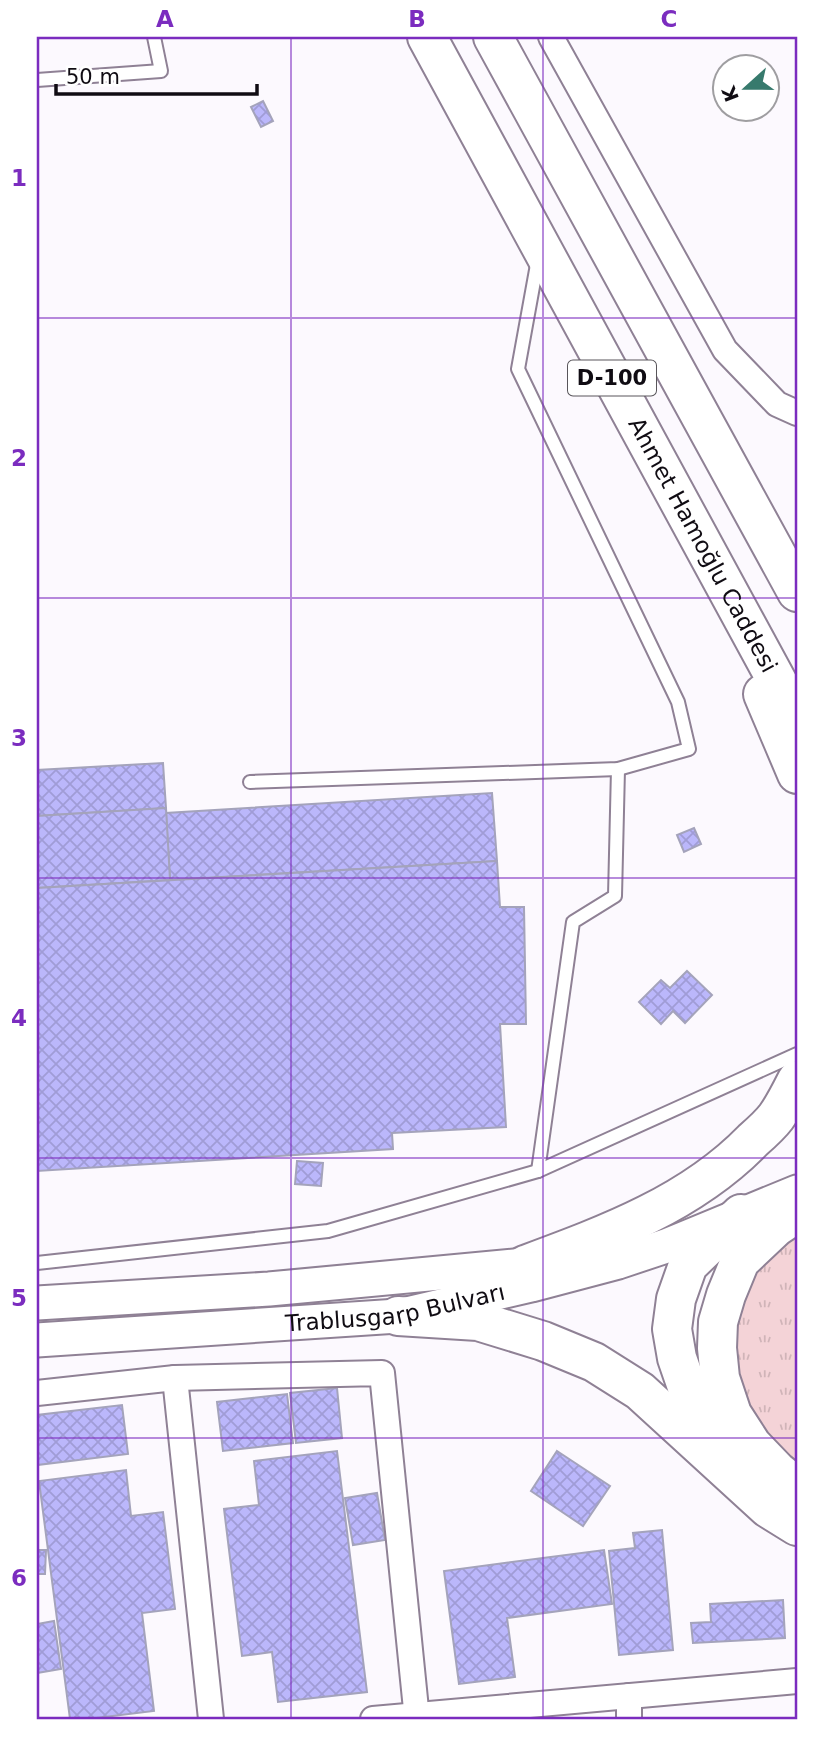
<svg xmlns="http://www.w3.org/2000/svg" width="834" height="1756" font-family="'DejaVu Sans',sans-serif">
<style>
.grass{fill:url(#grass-tufts)}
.building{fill:url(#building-cross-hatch);stroke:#a4a3bb;stroke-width:2}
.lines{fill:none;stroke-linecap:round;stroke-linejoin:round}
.service-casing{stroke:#8f8195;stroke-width:16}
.minor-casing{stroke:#8f8195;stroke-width:28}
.secondary-casing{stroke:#8f8195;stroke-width:37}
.trunk-casing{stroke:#8f8195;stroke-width:42}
.service{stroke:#fff;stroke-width:12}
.minor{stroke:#fff;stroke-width:24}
.secondary{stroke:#fff;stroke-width:33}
.trunk{stroke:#fff;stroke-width:38}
.grid{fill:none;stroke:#7b2cbf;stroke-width:2;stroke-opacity:0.55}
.labels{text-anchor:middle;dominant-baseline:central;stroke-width:5;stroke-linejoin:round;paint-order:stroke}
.shield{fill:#fff;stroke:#58555a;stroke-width:2}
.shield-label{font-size:21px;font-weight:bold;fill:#100c13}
.street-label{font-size:23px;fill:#100c13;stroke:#fff}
.neatline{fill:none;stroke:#7b2cbf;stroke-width:2.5}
.grid-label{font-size:23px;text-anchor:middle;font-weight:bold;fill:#7b2cbf}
</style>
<defs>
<pattern id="grass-tufts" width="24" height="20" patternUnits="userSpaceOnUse" patternTransform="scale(1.75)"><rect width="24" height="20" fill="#f4d3d7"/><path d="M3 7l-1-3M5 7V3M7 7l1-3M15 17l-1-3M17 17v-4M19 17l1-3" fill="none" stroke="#d0b4b8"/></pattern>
<pattern id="building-cross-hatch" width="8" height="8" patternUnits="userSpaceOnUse" patternTransform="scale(1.75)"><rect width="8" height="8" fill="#bbb7fb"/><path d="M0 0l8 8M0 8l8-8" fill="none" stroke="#a09cd6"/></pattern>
</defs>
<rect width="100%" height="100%" fill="#fcf9fe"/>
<!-- grass -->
<polygon class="grass" points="797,1233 797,1477 780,1466 724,1364 746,1276"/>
<!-- building -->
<g class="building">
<polygon points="263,101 273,121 261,127 251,107"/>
<polygon points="163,763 166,808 37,816 37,770"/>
<polygon points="492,793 497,861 170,880 166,813"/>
<polygon points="166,808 170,880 37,888 37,816"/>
<polygon points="694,828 701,844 684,852 677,835"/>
<polygon points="497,861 500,907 524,907 526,1024 500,1024 506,1127 392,1133 393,1149 37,1171 37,888"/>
<polygon points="687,971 712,995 685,1023 673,1011 661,1024 639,1002 661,980 670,988"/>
<polygon points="297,1161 323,1163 321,1186 295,1184"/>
<polygon points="337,1388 342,1438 296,1443 290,1393"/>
<polygon points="287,1394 293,1443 223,1451 217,1402"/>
<polygon points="122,1405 128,1454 37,1465 37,1415"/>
<polygon points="337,1451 367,1692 278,1702 272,1652 242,1656 224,1509 259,1505 254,1461"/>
<polygon points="557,1451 610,1486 583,1526 531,1491"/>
<polygon points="126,1470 131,1516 163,1512 175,1609 142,1613 154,1711 88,1719 70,1719 39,1481"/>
<polygon points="377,1493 385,1540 353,1545 345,1498"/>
<polygon points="662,1530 673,1650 619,1655 609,1551 635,1548 633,1533"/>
<polygon points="37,1550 46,1550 45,1574 37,1574"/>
<polygon points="604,1550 612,1604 507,1618 515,1677 459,1684 444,1571"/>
<polygon points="783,1600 785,1638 693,1643 691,1623 711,1622 710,1604"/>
<polygon points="54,1621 61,1669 37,1673 37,1624"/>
</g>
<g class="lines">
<defs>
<g id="service">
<polyline points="37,80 161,71 154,37"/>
<polyline points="250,782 618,769 689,749 678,702 518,369 538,259"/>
<polyline points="538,1171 573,922 615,896 618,769"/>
<polyline points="37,1263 328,1231 538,1171 797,1054"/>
</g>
<g id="minor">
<polyline points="551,37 725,350 777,404 797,413"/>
<polyline points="175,1378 211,1719"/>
<polyline points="37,1393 175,1378 382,1373 417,1719"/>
<polyline points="629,1696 629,1719"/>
<polyline points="373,1719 797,1681"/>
</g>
<g id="secondary">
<polyline points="37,1303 269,1289 525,1265 548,1261"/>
<path id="s1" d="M37 1340 398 1316 531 1285 618 1262 666 1246 797 1192"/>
</g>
<g id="trunk">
<path id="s2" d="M427 37 797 718"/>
<polyline points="493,37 797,592"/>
<polyline points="763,694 797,774"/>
<polyline points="797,1213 776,1227 740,1261 726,1295 718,1322 717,1348 720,1378 732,1414 752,1445 777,1471 797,1487"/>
<path d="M525 1265C606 1235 691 1204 753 1140 761 1133 770 1125 776 1117 784 1106 791 1092 797 1080"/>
<polyline points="398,1316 478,1321 543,1341 594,1362 640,1391 768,1508 797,1526"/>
<polyline points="718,1451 704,1430 687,1387 677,1358 672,1329 676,1299 688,1265 741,1214"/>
</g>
</defs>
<!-- service casing -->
<use href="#service" class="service-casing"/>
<!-- minor casing -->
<use href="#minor" class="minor-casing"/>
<!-- secondary casing -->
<use href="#secondary" class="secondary-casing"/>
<!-- trunk casing -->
<use href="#trunk" class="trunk-casing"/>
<!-- service -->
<use href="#service" class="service"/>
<!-- minor -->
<use href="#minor" class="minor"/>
<!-- secondary -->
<use href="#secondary" class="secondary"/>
<!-- trunk -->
<use href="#trunk" class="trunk"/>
</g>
<!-- grid -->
<path class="grid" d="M291 37V1719M543 37V1719M37 318H797M37 598H797M37 878H797M37 1158H797M37 1438H797"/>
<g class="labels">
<!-- shield labels -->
<rect class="shield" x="568" y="360.5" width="88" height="35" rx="5"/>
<g class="shield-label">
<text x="612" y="378">D-100</text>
</g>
<!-- street labels -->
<g class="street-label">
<text stroke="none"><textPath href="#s2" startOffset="578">Ahmet Hamoğlu Caddesi</textPath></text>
<text stroke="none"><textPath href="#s1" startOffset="360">Trablusgarp Bulvarı</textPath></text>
</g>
</g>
<!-- border -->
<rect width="834" height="1756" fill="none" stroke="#ffffff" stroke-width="77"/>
<!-- north arrow -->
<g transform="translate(746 88) rotate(249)"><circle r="33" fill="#ffffff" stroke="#9f9ea1" stroke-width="2"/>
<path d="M0-5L12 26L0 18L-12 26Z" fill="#377a6d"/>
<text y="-10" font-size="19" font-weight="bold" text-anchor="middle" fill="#100c13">K</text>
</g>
<!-- scale -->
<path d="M56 84v10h201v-10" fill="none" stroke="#100c13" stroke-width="3.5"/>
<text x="66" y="84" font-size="21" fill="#100c13" stroke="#ffffff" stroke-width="5" paint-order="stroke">50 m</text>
<rect x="38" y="38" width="758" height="1680" class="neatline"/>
<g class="grid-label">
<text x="165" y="27">A</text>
<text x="417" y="27">B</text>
<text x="669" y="27">C</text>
<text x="19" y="186">1</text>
<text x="19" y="466">2</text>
<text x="19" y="746">3</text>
<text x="19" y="1026">4</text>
<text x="19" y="1306">5</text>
<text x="19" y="1586">6</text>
</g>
</svg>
